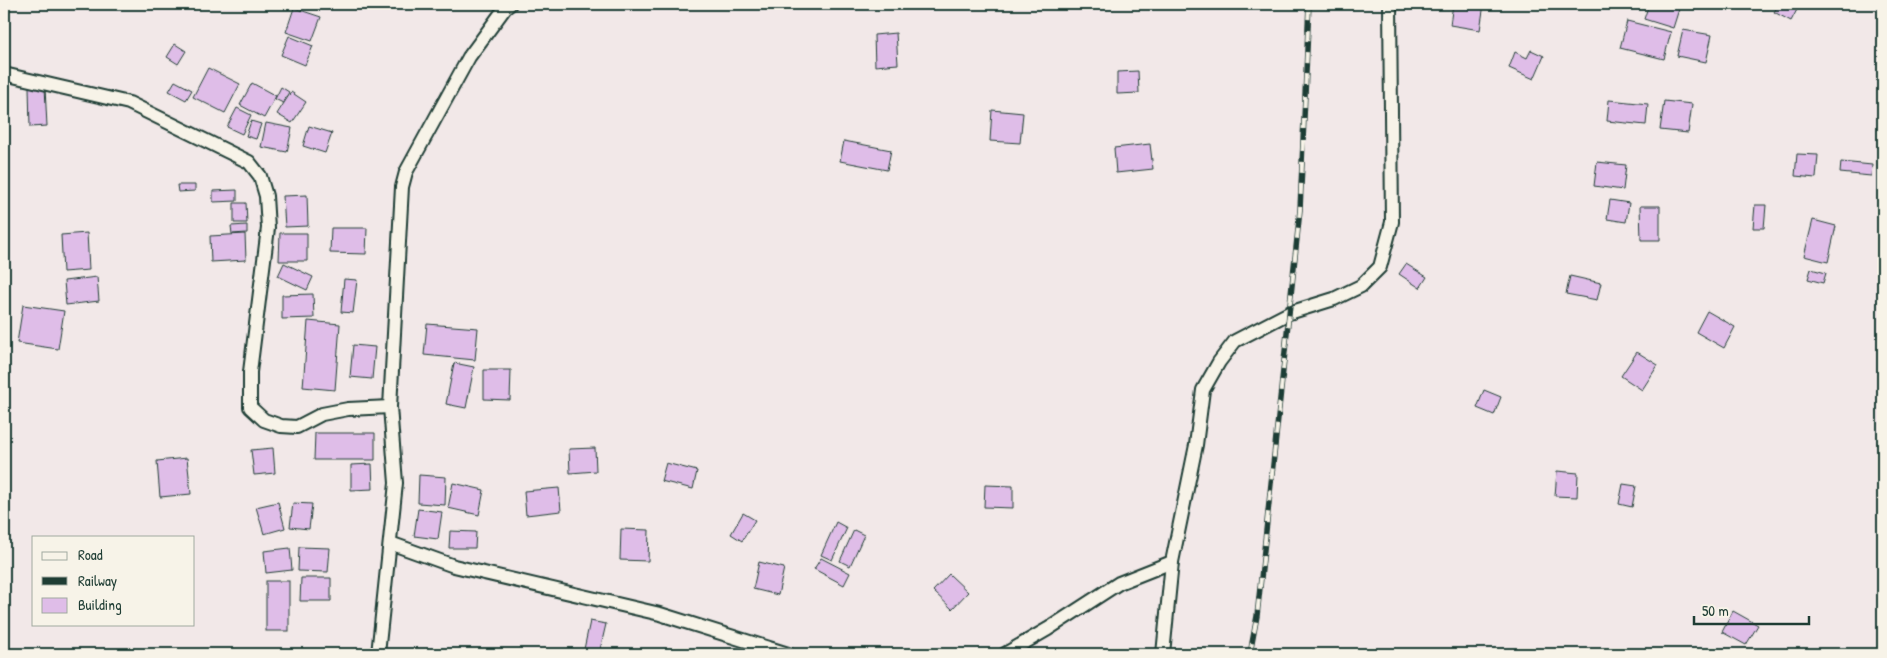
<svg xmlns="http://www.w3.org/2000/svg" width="1887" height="658" font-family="'Patrick Hand',sans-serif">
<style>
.building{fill:#dfbde8;stroke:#1f3d34}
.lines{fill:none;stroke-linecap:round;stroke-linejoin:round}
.street-casing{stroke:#1f3d34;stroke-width:16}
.street{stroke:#f7f3e8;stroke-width:12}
.rail-casing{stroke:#1f3d34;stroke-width:5.5}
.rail{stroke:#f7f3e8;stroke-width:4;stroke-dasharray:11;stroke-linecap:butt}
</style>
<rect width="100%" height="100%" fill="#f2e8e8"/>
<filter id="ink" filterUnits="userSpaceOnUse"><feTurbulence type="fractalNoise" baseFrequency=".02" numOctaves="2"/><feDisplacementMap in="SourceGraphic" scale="10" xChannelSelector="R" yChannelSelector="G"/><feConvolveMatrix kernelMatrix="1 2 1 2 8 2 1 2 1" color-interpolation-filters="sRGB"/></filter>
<g filter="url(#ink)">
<!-- building -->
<g class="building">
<polygon points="1453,4 1484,4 1480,30 1450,25"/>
<polygon points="1649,4 1660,4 1679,9 1673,28 1644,19"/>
<polygon points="1779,4 1800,4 1791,21 1774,12"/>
<polygon points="294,8 321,17 312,41 286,32"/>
<polygon points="1627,21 1671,32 1664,59 1620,48"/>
<polygon points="1683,30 1712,35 1706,62 1677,56"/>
<polygon points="896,33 898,64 875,66 874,35"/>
<polygon points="289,36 313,46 305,65 281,55"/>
<polygon points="175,44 186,51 178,64 167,57"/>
<polygon points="1531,50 1544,56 1534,79 1509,68 1515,52 1527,58"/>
<polygon points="208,68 240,84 225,113 193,97"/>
<polygon points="1138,71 1139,93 1117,94 1117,72"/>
<polygon points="175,81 192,90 186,100 169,91"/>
<polygon points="252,83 276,96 264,118 240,105"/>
<polygon points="29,87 45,87 47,126 30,127"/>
<polygon points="281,87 289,92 283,103 275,99"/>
<polygon points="291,92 306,102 292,123 277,114"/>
<polygon points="1609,100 1648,104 1646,125 1607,121"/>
<polygon points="1664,101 1692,104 1688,133 1660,130"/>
<polygon points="237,108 251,115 242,134 227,127"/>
<polygon points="992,110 1023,113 1020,143 990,141"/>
<polygon points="251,121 261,124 256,139 246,136"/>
<polygon points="266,123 292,128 287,152 261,147"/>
<polygon points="309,126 332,133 325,153 303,146"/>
<polygon points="844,141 891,150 887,170 840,161"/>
<polygon points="1150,144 1153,169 1116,173 1114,148"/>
<polygon points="1797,154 1818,155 1816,178 1795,176"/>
<polygon points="1597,162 1626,165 1623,190 1594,186"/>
<polygon points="1841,162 1872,165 1871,176 1840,173"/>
<polygon points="177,185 195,185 195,191 178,192"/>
<polygon points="237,190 237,201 213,202 213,191"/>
<polygon points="307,195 308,226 285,227 283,196"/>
<polygon points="1610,200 1629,203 1626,222 1607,219"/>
<polygon points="234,203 246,203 247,223 234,223"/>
<polygon points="1755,205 1766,205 1764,228 1753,228"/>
<polygon points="1640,206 1660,206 1660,240 1641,240"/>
<polygon points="1813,220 1836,226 1828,262 1804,256"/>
<polygon points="247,225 247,233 232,234 231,226"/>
<polygon points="331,228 367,228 366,254 330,253"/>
<polygon points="87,233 89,270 63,272 61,235"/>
<polygon points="280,233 307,233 307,261 279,261"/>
<polygon points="245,234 246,260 211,262 210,236"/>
<polygon points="284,263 313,277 307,290 278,276"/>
<polygon points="1406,264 1427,277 1420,288 1399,274"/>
<polygon points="1811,269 1826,273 1823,283 1808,279"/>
<polygon points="1570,276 1601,283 1597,300 1566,294"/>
<polygon points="97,277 99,301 66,305 64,281"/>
<polygon points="344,279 357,280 353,313 341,312"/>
<polygon points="313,294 314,318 282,319 282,295"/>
<polygon points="23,305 64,311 58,349 17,343"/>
<polygon points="1707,311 1735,327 1724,348 1696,332"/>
<polygon points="308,321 340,324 335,390 303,387"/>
<polygon points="427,324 478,328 475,360 424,355"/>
<polygon points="353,345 375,347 372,379 350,377"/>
<polygon points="1637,352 1658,365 1642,390 1621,376"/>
<polygon points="454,363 474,367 466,408 446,404"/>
<polygon points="484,370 511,370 510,400 484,399"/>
<polygon points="1484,390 1501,397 1494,415 1477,408"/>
<polygon points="315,433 375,433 375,460 314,460"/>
<polygon points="273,448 275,473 254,475 251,450"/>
<polygon points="595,448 596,471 570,473 569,449"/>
<polygon points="187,458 191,494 160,497 157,461"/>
<polygon points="666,463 697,471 693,489 661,481"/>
<polygon points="372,464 373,489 351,490 351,465"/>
<polygon points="1557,471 1578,473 1577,497 1555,496"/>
<polygon points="419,475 446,477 445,505 418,503"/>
<polygon points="453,483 484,490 479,515 448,508"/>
<polygon points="1623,484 1636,486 1632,507 1619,504"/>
<polygon points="985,485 1013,486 1013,508 984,507"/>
<polygon points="559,488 561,511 526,515 524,491"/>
<polygon points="278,502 285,528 264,534 256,507"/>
<polygon points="293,503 312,504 309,529 290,527"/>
<polygon points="418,509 442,512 438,539 414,536"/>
<polygon points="743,513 755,520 742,541 731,534"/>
<polygon points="836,522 847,528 832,560 821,555"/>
<polygon points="621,529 649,530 648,561 620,560"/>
<polygon points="854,530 864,535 850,566 840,561"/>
<polygon points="450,531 476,532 475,548 449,548"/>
<polygon points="299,547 330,548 328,572 298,571"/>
<polygon points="290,548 292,570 266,573 264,551"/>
<polygon points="821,558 850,573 844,585 814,569"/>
<polygon points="759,562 784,568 778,595 753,589"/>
<polygon points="949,574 968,592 952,609 933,591"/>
<polygon points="301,578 331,578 331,601 300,601"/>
<rect x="266" y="581" width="23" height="50"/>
<polygon points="1733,611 1758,625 1746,645 1722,632"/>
<polygon points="590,621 606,624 599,654 583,654"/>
</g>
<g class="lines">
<defs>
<g id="street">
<polyline points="4,74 129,103 249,162 260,176 266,196 268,228 250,372 250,407 264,420 281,426 297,427 322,414 348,409 390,407"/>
<polyline points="390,543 454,566 660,614 788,654"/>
<polyline points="378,654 396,483 390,407 402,187 406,172 469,57 505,8 510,4"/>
<polyline points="1005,654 1048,629 1119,583 1172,562"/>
<polyline points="1163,654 1172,562 1196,445 1203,390 1219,362 1235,341 1289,313 1334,299 1361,286 1380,267 1392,222 1390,4"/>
</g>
</defs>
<!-- street casing -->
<use href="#street" class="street-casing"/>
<!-- street -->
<use href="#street" class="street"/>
<defs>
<polyline id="rail" points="1250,654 1257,616 1300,210 1309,4"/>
</defs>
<!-- rail casing -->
<use href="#rail" class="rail-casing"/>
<!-- rail -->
<use href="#rail" class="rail"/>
</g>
</g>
<!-- margin -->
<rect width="1887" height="658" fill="none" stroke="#f7f3e8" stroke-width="20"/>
<rect x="10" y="10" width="1867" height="638" fill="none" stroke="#1f3d34" stroke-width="2" filter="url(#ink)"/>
<!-- legend -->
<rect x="32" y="536" width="162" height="90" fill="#f7f3e8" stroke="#a1aaa0"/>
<rect x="42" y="552" width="25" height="8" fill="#f7f3e8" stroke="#a1aaa0"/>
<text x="78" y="560" font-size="15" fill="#1f3d34">Road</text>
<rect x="42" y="577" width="25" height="8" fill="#1f3d34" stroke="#a1aaa0"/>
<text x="78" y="586" font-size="15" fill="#1f3d34">Railway</text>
<rect x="42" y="598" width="25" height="15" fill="#dfbde8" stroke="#a1aaa0"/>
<text x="78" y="610" font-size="15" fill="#1f3d34">Building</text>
<!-- scale -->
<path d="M1694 616v8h115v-8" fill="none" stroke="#1f3d34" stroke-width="2.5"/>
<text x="1702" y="616" font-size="15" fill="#1f3d34" stroke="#f7f3e8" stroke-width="4" paint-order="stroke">50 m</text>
</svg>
